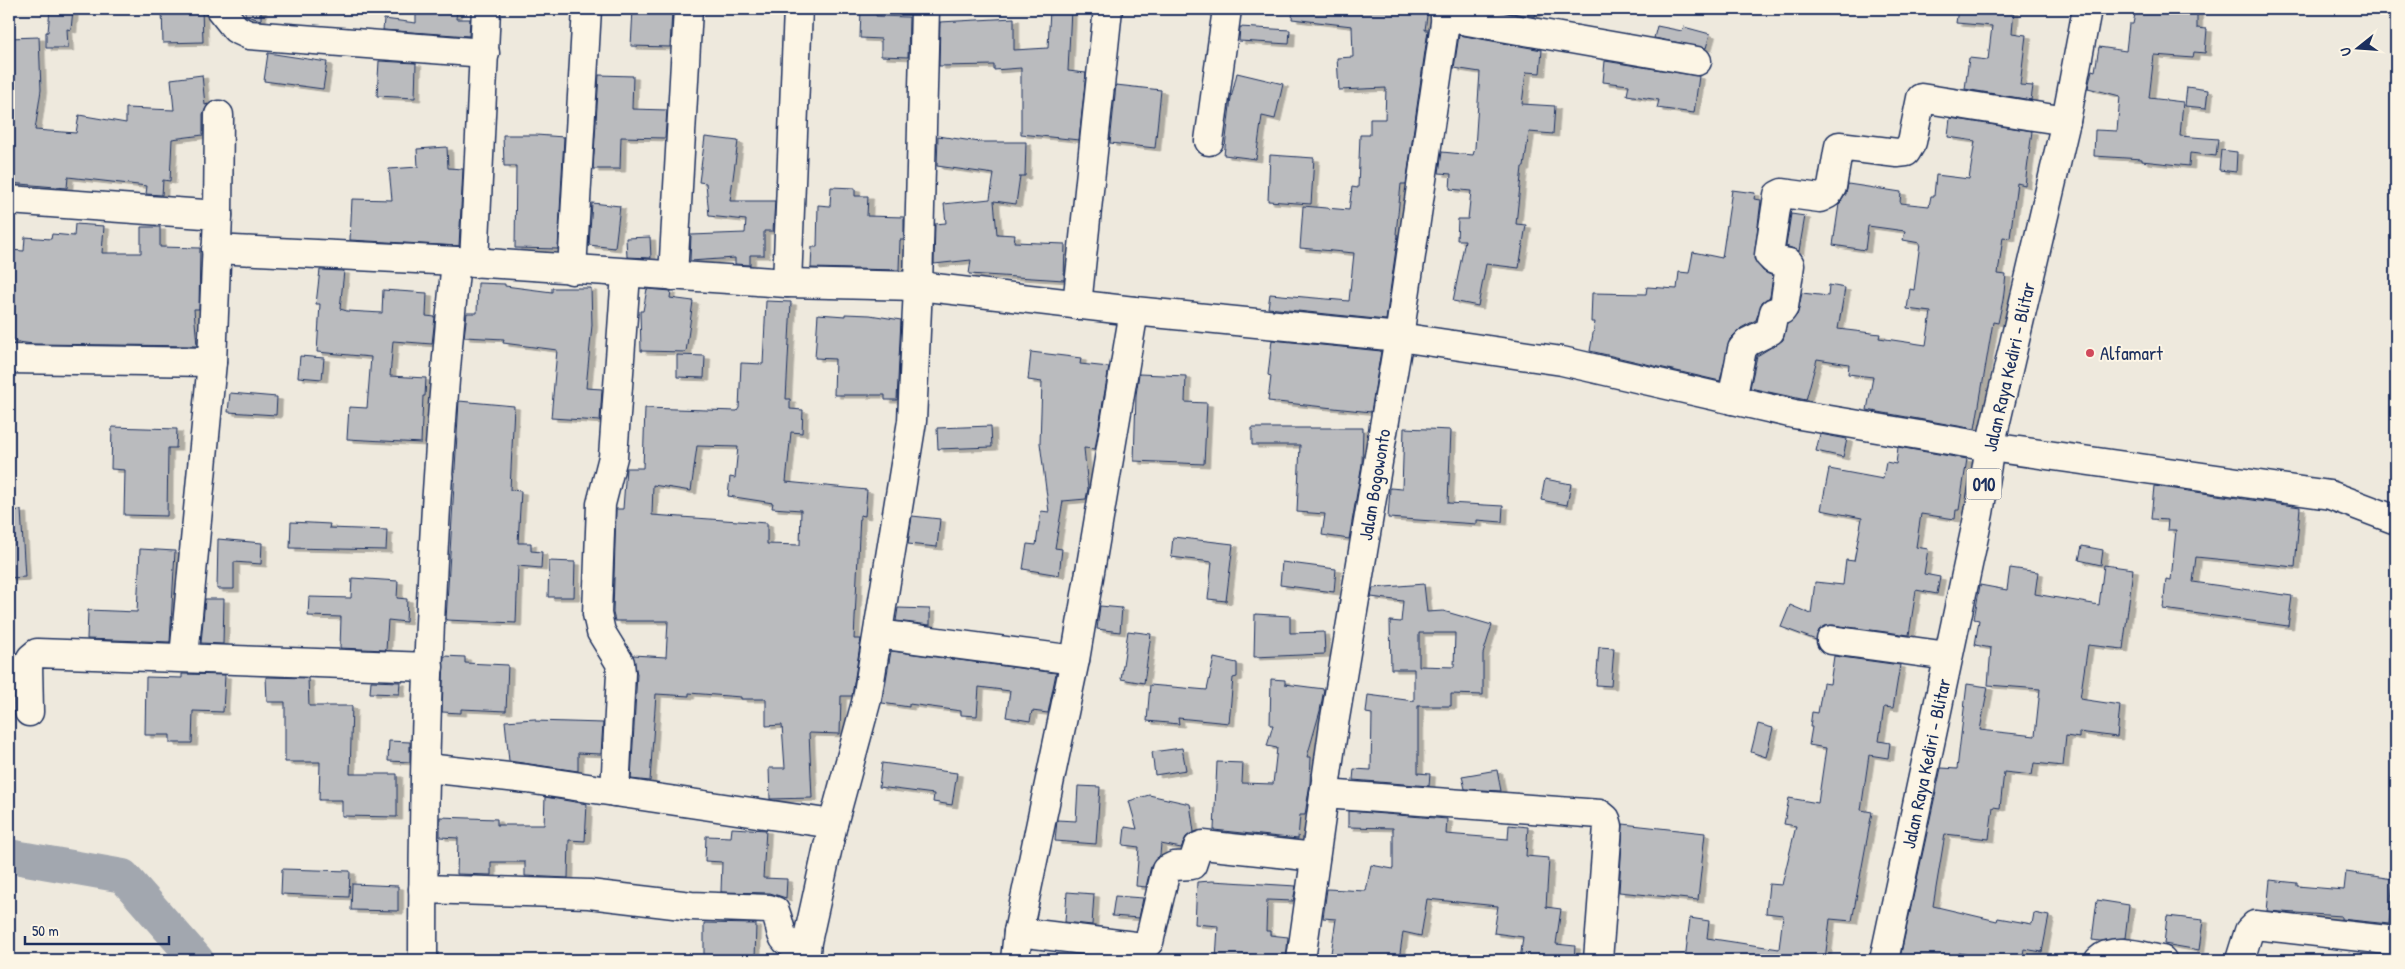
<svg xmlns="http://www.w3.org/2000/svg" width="2405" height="969" font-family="'Patrick Hand',sans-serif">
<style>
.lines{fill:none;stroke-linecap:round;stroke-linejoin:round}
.river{stroke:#a2a7af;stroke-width:34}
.building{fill:#babbbe;stroke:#1b2f5e;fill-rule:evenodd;filter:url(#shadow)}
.minor-casing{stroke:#1b2f5e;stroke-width:31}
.major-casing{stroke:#1b2f5e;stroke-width:31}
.minor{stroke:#fcf5e5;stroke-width:28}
.major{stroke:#fcf5e5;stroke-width:28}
.poi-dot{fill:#d1495b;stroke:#fcf5e5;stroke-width:2}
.labels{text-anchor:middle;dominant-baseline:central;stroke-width:4;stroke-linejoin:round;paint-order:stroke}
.shield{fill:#fcf5e5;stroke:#5e6a86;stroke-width:1}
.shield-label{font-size:18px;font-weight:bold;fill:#1b2f5e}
.poi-label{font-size:19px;fill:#1b2f5e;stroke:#fcf5e5;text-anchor:start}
.street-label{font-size:19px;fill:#1b2f5e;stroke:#fcf5e5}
</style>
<defs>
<filter id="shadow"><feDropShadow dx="5.5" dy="3" stdDeviation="0" flood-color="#0004"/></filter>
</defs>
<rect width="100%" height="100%" fill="#eee9dd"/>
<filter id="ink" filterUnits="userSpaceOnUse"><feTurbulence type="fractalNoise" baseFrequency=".02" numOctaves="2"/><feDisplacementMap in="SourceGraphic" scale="10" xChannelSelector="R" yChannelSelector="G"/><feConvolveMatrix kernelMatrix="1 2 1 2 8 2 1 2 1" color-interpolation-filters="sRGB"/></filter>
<g filter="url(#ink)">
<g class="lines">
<!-- river -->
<polyline class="river" points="9,856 123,876 197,960"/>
</g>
<!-- building -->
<g class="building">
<polygon points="50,9 73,9 71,30 67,29 68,48 46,48 46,32 48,32"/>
<polygon points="162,9 202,9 203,42 163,43"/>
<polygon points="244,9 261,9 261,20 246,16"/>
<polygon points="416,9 457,9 456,19 470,19 469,36 383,30 384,19 416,23"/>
<polygon points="633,9 672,11 670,47 631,46"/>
<polygon points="861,9 876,9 876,16 909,17 908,57 881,56 881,39 860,38"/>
<polygon points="1050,9 1071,9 1068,71 1086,73 1079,140 1021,134 1021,68 994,70 994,65 939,66 940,22 1014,18 1014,50 1048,48"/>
<polygon points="1293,9 1428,9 1425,30 1428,30 1406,184 1401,184 1396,234 1398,235 1386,320 1268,308 1270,294 1349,301 1354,253 1300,248 1303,206 1349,210 1352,187 1358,188 1360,135 1370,135 1370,119 1385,119 1386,88 1339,90 1337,58 1353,57 1352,26 1292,19"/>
<polygon points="1489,9 1536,9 1535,17"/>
<polygon points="1958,9 2014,9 2012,33 2026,35 2020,85 2033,86 2031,100 1965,89 1969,58 1988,60 1992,26 1956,23"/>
<polygon points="2136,9 2197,9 2197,28 2207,29 2205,53 2194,52 2193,58 2154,55 2149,98 2183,102 2180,136 2218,139 2216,156 2190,153 2189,166 2142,161 2142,159 2094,156 2095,130 2117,131 2120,96 2088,88 2092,70 2095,71 2099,47 2126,51 2129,24 2133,24"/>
<polygon points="1657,26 1682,31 1684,27 1710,34 1706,48 1654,38"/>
<polygon points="1240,27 1290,30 1289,44 1239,41"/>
<polygon points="1459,35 1542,50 1540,73 1526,72 1522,104 1555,106 1553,134 1529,132 1524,167 1522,167 1516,224 1526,225 1519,268 1486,264 1478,306 1453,301 1465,240 1457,240 1458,219 1468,219 1471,191 1450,189 1451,174 1439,173 1442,152 1473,155 1475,148 1480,72 1454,68"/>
<polygon points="39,37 41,90 35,130 76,133 79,115 126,123 126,108 174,110 171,79 202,75 205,105 208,104 203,114 203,135 172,139 170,181 163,180 162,195 146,194 147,186 68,177 67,188 9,183 9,38"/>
<polygon points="268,53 327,62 323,89 264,81"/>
<polygon points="379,61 416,63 415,98 377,96"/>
<polygon points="1605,61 1699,76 1694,113 1657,108 1659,100 1627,95 1629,85 1603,82"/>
<polygon points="1237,73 1283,84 1275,119 1262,116 1256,159 1224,155 1231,98"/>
<polygon points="599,75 633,76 632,109 667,110 665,138 621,137 620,169 593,169"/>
<polygon points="1116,85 1161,90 1155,148 1110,143"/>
<polygon points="2187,87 2208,90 2206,108 2185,106"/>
<polygon points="1950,118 2032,131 2025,185 2017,183 2010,238 2003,237 1998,274 2006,275 2003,300 1998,323 1993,322 1975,429 1867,410 1873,377 1848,374 1849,364 1817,359 1806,400 1750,388 1757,356 1783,340 1787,324 1797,315 1802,293 1828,296 1829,285 1845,288 1838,329 1880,334 1879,338 1926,345 1931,312 1907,309 1910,289 1914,290 1920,243 1903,240 1905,231 1868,226 1865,250 1833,245 1839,204 1846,194 1848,184 1901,192 1900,203 1929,206 1931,196 1934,196 1936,175 1969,179 1975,141 1948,137"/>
<polygon points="503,135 536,135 564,137 558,249 515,248 516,166 504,166"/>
<polygon points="938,136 980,142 1026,142 1025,176 1020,176 1016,204 994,201 997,234 1015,235 1014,242 1065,244 1064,280 969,274 971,260 934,264 935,224 946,223 944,204 990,199 994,174 937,166"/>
<polygon points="705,137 738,141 730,201 775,201 773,231 764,231 764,255 750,255 750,265 735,264 735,258 690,261 691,235 745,233 746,220 709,216 706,183 699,182"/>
<polygon points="447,147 448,168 463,169 459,246 350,240 352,199 392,200 389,169 418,167 417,149"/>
<polygon points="2221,150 2237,152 2236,172 2219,170"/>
<polygon points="1270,155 1314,158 1311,204 1268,201"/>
<polygon points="831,187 855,188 855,196 868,196 867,216 904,217 904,240 900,240 899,270 811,268 812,247 817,247 818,205 830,206"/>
<polygon points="1732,190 1755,193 1754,199 1761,200 1754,259 1763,271 1773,276 1770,297 1762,302 1756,320 1741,328 1730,339 1720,381 1590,351 1595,322 1591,322 1592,293 1646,294 1647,287 1677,289 1679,272 1689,273 1693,252 1722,258"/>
<polygon points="592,203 620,206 615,248 589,245"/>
<polygon points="1791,214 1805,216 1799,251 1786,246"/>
<polygon points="75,224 104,226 102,253 141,253 141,227 160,227 160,247 200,248 199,309 194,309 197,346 34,344 9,341 9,250 24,251 25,237 51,239 52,234 74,236"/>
<polygon points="650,237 651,258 627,257 626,238"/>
<polygon points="320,270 344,271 340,309 347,311 382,313 383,290 427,293 426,316 435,317 432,344 393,341 390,376 426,378 425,396 423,396 421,443 347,439 349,407 367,408 371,357 317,352 320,304 316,304"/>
<polygon points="478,283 505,284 505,286 552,292 552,288 591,288 592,325 586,388 602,389 600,421 551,418 557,350 503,343 504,339 464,337 467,313 477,313"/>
<polygon points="647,289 671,291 670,298 693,301 686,352 641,351 640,311 643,311"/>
<path d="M766 301 791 302 786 399H790V409L803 410 802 433 791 432 786 482 867 490 865 516 860 515 854 639H861L852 696H841L840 734 809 733 812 798 770 799 769 768H785L782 725 766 726V699H741V697L689 693V696L656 694 650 781 631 779 637 674 633 655 666 657 668 621H615L613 613 616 509H623L626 468H643L645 408 737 411 739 408 741 363 763 364ZM697 446 738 447 735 478 730 477 728 496 773 503 772 508 801 510 800 545 767 544V523L652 515 653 485 691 491Z"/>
<polygon points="818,314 845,316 845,314 870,315 901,320 897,400 885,400 885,395 834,395 835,359 815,358"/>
<polygon points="1272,340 1381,351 1371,412 1268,401 1271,376 1268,375"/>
<polygon points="1031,352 1081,358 1080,364 1109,367 1095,449 1084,448 1088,489 1086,499 1063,501 1055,548 1062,549 1059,575 1023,569 1027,544 1036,545 1041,511 1049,512 1040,443 1042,382 1028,380"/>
<polygon points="677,355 705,356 704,378 677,377"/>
<polygon points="300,356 324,358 322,379 298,377"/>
<polygon points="1139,374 1186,376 1185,402 1207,403 1204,464 1134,461 1136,395"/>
<polygon points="230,393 277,397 276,415 228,412"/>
<polygon points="459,401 514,406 510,490 521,491 518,543 531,543 531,551 542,552 541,568 518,566 516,623 446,620"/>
<polygon points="991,426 992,447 938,449 937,428"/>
<polygon points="112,427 177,429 176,448 168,448 167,516 124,515 125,470 111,469"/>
<polygon points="1252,428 1363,428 1362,464 1349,539 1322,535 1325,514 1297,512 1300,445 1252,445"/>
<polygon points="1404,428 1451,430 1448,503 1503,506 1502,522 1477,520 1477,524 1388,518 1390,488 1402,489"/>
<polygon points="1820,434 1847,439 1843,457 1816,451"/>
<polygon points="1898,447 1967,459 1959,510 1956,510 1955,519 1921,514 1916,547 1928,549 1924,574 1940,577 1937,594 1916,590 1909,635 1833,625 1825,626 1819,630 1816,640 1781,627 1790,605 1811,614 1815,582 1843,585 1846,560 1854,561 1862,518 1821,510 1829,469 1883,479 1886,462 1896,464"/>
<polygon points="1545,479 1571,484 1567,505 1541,500"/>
<polygon points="2154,486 2300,507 2295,567 2196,557 2193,582 2292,596 2288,626 2163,609 2166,579 2171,580 2176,530 2167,530 2168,520 2151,519"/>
<polygon points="21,510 25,577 9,578 9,511"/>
<polygon points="912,516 940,519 937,547 908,544"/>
<polygon points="291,522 330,524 329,528 387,530 386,550 290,548"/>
<polygon points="1173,537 1233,544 1226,601 1208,599 1212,562 1171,557"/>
<polygon points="218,539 262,543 261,564 234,562 234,589 217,589"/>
<polygon points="2082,546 2103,550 2101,565 2079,560"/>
<polygon points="140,549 175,551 170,642 87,639 88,610 137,612"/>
<polygon points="549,561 575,562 574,597 548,597"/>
<polygon points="1282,562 1336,569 1334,592 1280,585"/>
<polygon points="2104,565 2133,569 2123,649 2088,645 2080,699 2120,705 2117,737 2079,732 2079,738 2066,736 2063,766 2034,763 2032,775 2004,772 2000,808 1993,807 1989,839 1945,834 1933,906 1997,921 1998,918 2032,924 2034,913 2049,916 2042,952 2024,949 2022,960 1980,955 1980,957 1959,953 1958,960 1936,957 1935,960 1913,960 1900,958 1941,768 1957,769 1967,684 1988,687 1980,730 2035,736 2040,689 1988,685 1991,648 1975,645 1979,620 1974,619 1980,585 2007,590 2010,568 2038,572 2035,594 2099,605"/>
<polygon points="352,578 398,581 397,598 407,599 406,622 388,620 386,650 340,648 341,617 308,616 309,597 351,598"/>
<path d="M1424 584 1427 612 1443 611 1492 625 1483 654V695L1451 694V706H1418V773L1430 774 1429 786 1353 780 1354 769 1371 770 1372 714 1366 713 1368 695 1414 701V669H1391L1390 621 1401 622 1403 601 1371 597 1373 588ZM1419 633H1455L1454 667 1419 666Z"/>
<polygon points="205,599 224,599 223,644 201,643"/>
<polygon points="1100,606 1122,608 1120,632 1097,629"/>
<polygon points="898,608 930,609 930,625 896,621"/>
<polygon points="1255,614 1290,616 1290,633 1324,632 1325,654 1254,657"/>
<polygon points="1128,631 1151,634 1144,683 1121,679"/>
<polygon points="1599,647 1614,648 1611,686 1596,685"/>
<polygon points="891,651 1056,673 1048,713 1032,711 1030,721 1006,717 1010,691 979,687 977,716 961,715 961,711 909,704 909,707 882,703"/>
<polygon points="444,656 465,657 465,663 508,665 506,711 461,709 461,713 442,712"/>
<polygon points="1834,656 1900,665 1893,708 1884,707 1879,741 1890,743 1888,758 1869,755 1861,810 1872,812 1852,921 1830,919 1825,960 1685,960 1690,918 1709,921 1707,938 1779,949 1783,915 1766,913 1769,884 1782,885 1796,826 1784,824 1789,798 1818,803 1826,748 1809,745 1812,727 1810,727 1812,712 1818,713 1823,683 1830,684"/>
<polygon points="1214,658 1237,663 1237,677 1233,678 1229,723 1178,718 1179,724 1147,721 1150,685 1207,690"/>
<polygon points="182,674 225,675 223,712 193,711 192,743 170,743 170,735 145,735 146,677 182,678"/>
<polygon points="266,677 308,678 309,706 352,706 350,774 397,774 397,817 342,816 342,800 319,800 320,762 285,762 285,702 267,702"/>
<polygon points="1271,679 1285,680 1285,684 1324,689 1320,711 1307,757 1311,757 1310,783 1305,815 1300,815 1298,839 1214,830 1217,762 1243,763 1242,783 1273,784 1277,748 1267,746 1273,725 1270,725"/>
<polygon points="371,681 400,682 399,694 370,693"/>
<polygon points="535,719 535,721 603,723 601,754 578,753 578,771 509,761 505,721"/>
<polygon points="1758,724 1773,728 1766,757 1751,752"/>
<polygon points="389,741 410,742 410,762 388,761"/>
<polygon points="1182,748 1186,770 1155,775 1152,752"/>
<polygon points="882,763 957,773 952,805 933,802 934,794 879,787"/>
<polygon points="1497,770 1501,791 1465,789 1462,776"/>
<polygon points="1078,786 1100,787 1096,844 1055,841 1057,820 1076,821"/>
<polygon points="1149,795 1190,804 1194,832 1186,837 1181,848 1161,844 1160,855 1151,866 1146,887 1136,886 1139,847 1123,845 1125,827 1137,829 1129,801"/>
<polygon points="545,797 587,804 585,841 569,840 568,878 525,876 525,862 491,862 491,875 457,874 458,838 440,837 440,817 497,819 497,825 544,825"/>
<polygon points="1348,811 1447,819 1446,834 1508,839 1509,825 1528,827 1526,856 1549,858 1546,907 1561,909 1556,944 1575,946 1574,960 1520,960 1523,937 1494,933 1498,906 1427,899 1421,936 1403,932 1399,960 1330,960 1336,919 1323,918 1327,889 1366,891 1371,865 1393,869 1393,828 1348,827"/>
<polygon points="1623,824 1705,833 1698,900 1619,892"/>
<polygon points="732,828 766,830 763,878 787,879 786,898 770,893 721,892 722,862 705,861 706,836 731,837"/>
<polygon points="282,869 350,871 349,897 281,894"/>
<polygon points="2346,872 2393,879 2389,924 2341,919 2341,916 2267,911 2270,880 2297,883 2297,886 2344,890"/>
<polygon points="1212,881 1296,886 1293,901 1267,900 1266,931 1270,931 1270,935 1288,937 1286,960 1216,960 1218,926 1195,924 1197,882"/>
<polygon points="352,884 398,886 398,911 351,910"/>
<polygon points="1067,892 1094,894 1092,925 1065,922"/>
<polygon points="1115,896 1143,898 1139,918 1112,916"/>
<polygon points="2097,900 2129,905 2125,938 2100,941 2092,940"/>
<polygon points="2167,916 2203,920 2199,950 2164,944"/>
<polygon points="704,923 756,924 755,960 724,960 724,957 704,957"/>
</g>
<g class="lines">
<defs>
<g id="minor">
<polyline points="220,9 236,29 249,35 485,53"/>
<polyline points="1445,17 1697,61"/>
<polyline points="1209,141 1227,9"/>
<polyline points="9,200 218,215 212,362 184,657"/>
<polyline points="218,215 219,115"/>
<polyline points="216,249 456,261"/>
<polyline points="474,263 486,9"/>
<polyline points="572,270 587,9"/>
<polyline points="673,276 688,9"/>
<polyline points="787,283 798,9"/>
<polyline points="1077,305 1108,9"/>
<polyline points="9,359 212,362"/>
<polyline points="1732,400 1742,349 1748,342 1770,331 1774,312 1782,310 1784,307 1790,265 1789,263 1774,260 1769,255 1778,195 1782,193 1820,198 1828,194 1832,187 1839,146 1897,153 1906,152 1912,142 1921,98 2066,121"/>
<polyline points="878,634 1075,660"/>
<polyline points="1831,640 1948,656"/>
<polyline points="29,712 28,664 31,658 37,653 429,667"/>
<polyline points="427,768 527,779 833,824"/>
<polyline points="615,792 621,673 620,663 601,632 597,614 601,504 613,457 626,274"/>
<polyline points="1324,794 1600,814 1606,819 1608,826 1598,960"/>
<path d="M423 889 589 894 691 906 769 909 775 911C784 934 777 944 806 948"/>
<polyline points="1018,932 1143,947 1149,942 1166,870 1174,866 1192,865 1198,847 1203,845 1315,857"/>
<path d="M423 960C423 727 432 493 456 261L787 283 918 286 1134 311 1399 337 1562 361 1794 414 1990 447 2330 495 2396 520"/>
<polyline points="805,960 807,942 833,824 867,699 912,421 918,286 925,9"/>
<polyline points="1015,960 1018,932 1075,660 1134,311"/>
<path id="s1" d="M1301 960 1334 724 1399 337 1447 9"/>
<path d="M2099 960C2114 946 2144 957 2162 960"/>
<polyline points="2240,960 2249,931 2255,925 2396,941"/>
</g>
<g id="major">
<path id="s2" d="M1884 960 1979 513 1990 447 2066 121 2087 9"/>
</g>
</defs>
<!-- minor casing -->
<use href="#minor" class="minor-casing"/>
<!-- major casing -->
<use href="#major" class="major-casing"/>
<!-- minor -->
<use href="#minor" class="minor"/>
<!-- major -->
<use href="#major" class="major"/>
</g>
</g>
<!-- markers -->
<circle class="poi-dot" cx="2090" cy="353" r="5"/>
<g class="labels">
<!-- shield labels -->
<rect class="shield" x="1966.5" y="468.5" width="35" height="31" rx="4"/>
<g class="shield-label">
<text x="1984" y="484">010</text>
</g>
<!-- poi labels -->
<g class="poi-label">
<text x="2100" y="353">Alfamart</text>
</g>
<!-- street labels -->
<g class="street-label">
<text stroke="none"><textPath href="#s2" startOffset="606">Jalan Raya Kediri - Blitar</textPath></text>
<text stroke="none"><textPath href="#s1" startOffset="481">Jalan Bogowonto</textPath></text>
<text stroke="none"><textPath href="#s2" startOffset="201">Jalan Raya Kediri - Blitar</textPath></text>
</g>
</g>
<!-- margin -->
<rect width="2405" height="969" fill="none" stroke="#fcf5e5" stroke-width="30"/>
<rect x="15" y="15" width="2375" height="939" fill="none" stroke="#1b2f5e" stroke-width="2" filter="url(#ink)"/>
<!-- north arrow -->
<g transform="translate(2358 48) rotate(253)" stroke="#fcf5e5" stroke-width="4" paint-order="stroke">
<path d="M0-4L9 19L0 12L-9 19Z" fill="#1b2f5e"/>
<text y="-8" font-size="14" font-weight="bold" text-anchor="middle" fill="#1b2f5e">U</text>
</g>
<!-- scale -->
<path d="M25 936v8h144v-8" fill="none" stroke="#1b2f5e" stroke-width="2.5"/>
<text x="32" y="936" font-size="15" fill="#1b2f5e" stroke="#fcf5e5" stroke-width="4" paint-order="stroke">50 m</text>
</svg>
